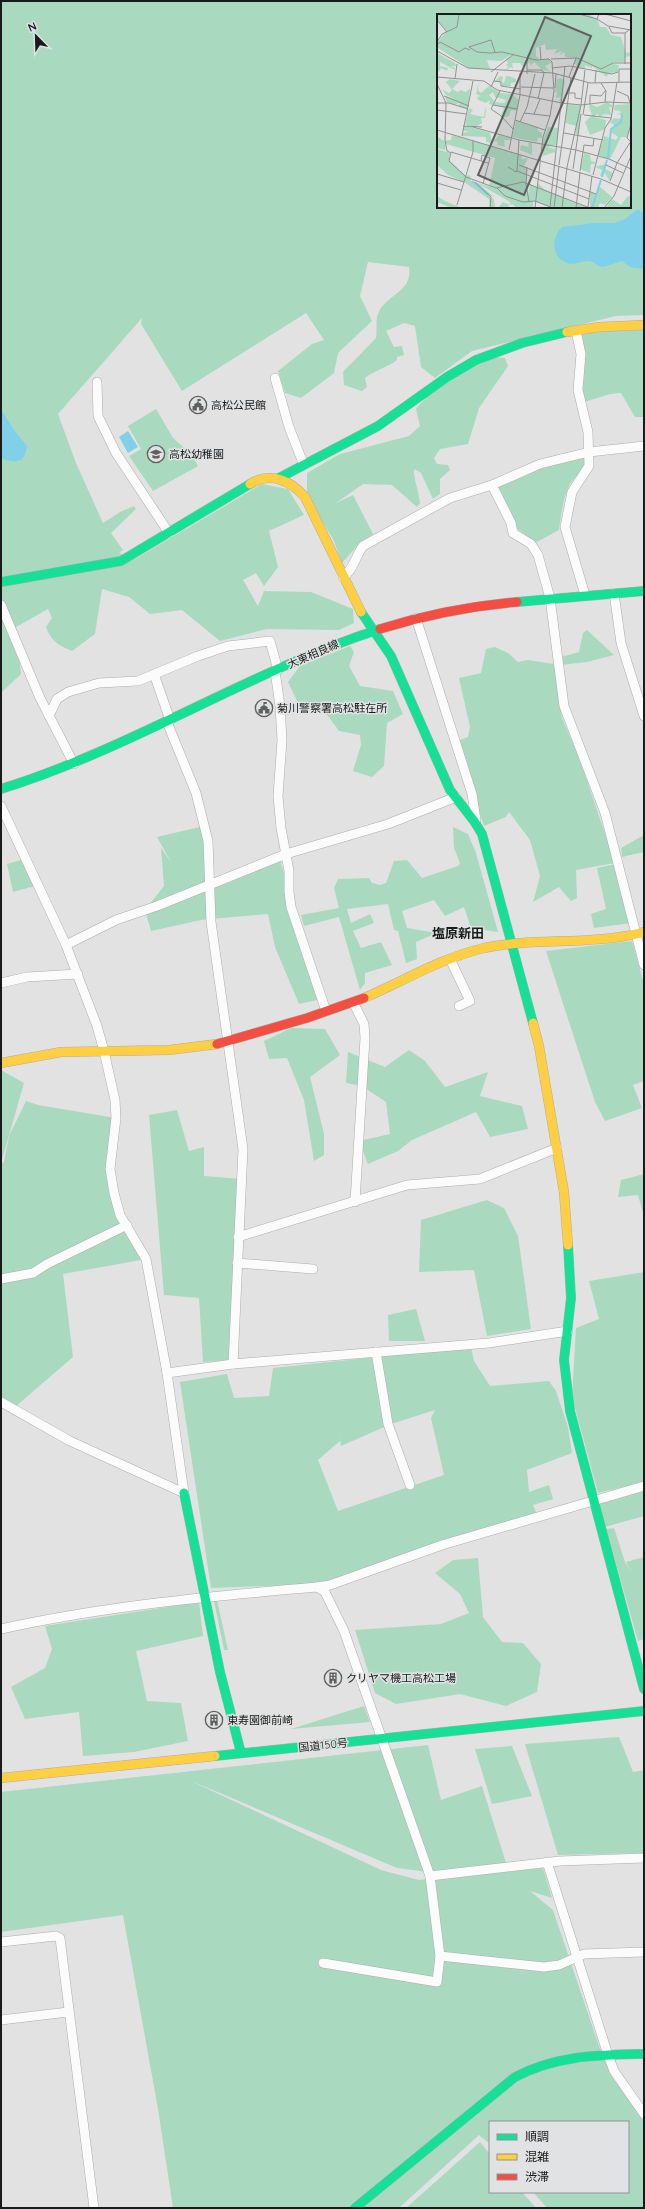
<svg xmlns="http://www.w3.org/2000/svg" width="645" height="2209" font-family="Quicksand,'Noto Sans JP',sans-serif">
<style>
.green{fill:#a9dabf;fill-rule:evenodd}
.water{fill:#81d0ea}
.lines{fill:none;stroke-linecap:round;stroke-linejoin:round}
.street-casing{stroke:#adadad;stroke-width:10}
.fast-casing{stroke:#adadad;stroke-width:10}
.slow-casing{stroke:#adadad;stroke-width:10}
.jam-casing{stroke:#adadad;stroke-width:10}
.street{stroke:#fbfbfb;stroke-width:9}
.fast{stroke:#16e098;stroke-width:9}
.slow{stroke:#ffcf43;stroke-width:9}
.jam{stroke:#f24e42;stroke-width:9}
.labels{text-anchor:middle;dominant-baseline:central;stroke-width:3;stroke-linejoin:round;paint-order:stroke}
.poi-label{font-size:11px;fill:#1a1a1a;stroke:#e1e2e3;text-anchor:start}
.street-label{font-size:11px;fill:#1a1a1a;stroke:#e1e2e3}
.quarter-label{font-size:13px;font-weight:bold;fill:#1a1a1a;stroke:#e1e2e3}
.inset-river{fill:none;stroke:#81d0ea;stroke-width:2}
.inset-road{fill:none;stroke:#929292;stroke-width:1}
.view{fill:#606060;fill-opacity:0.15;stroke:#606060;stroke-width:2}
.inset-edge{fill:none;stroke:#1a1a1a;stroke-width:2}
</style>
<rect width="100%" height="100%" fill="#e2e2e2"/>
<!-- green -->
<g class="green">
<path d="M1 1H644V315L616 316 472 351 435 378 421 367 415 326 404 323 386 331 394 347 402 346 404 355 397 357V360C387 368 375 370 365 378L367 387 362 391 344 385 343 372 376 338C377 332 376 323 377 317 383 294 413 294 409 267L368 262 360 296 372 321 338 353 334 373 301 398 285 393 278 371 312 344 324 340 306 313 182 391 141 324 142 318 58 414 76 463 103 523 120 512 134 506 136 509 111 533 123 550 119 553 135 559 262 484 288 489 304 515 269 531 278 567 264 586 256 573 243 580 258 606 264 591 311 592 353 609 354 623 339 630 267 629 220 641 182 610 150 614 129 597 102 589 95 634 72 651C59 646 50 640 46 627L52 618 48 609 16 627 21 674 1 693ZM438 15H630V207H438Z"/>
<polygon points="644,327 644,417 635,417 621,393 610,394 581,403 577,332"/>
<path d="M494 357 505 358 508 366 479 408 468 444 440 449 434 458 437 464 448 465 450 470 440 479V494L433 499 421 473 414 469C413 476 419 493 420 503L417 507 392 485 363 484 336 503 353 495 373 534 357 546 342 563 333 539 307 496V473L340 454 409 436 420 426 416 409C436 384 465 370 494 357Z"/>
<polygon points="156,409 173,438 191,454 198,466 153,491 129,456 141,449 128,426"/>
<path d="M584 456C588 469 576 474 570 484 563 497 561 516 559 530L535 543 513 525 492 485 540 466Z"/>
<polygon points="587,630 614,655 587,662 561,665 561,657 579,652 583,633"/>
<polygon points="350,646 354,652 349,666 360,686 393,691 403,714 387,723 384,766 372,777 353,771 361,745 360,735 339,731 318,702 298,703 288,682 300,666"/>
<polygon points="495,647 508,653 518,662 528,660 554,664 562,718 580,760 615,863 576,870 577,898 571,901 559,887 533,902 540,876 530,840 509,812 506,817 484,826 457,741 468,737 470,727 459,678 481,673 486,649"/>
<polygon points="204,826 210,885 279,857 287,883 294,924 317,1000 299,1004 275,947 268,914 201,920 151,931 145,910 164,886 161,848 171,862 157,837"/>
<polygon points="453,827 468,834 476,853 498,932 471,928 464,907 445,916 434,900 402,911 407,928 437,933 416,942 417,959 406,963 398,931 394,930 388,904 347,909 351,923 370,914 374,923 353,931 361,948 381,942 392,965 365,973 365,983 360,990 339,917 304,926 301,915 339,908 334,888 338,879 369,878 372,883 380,885 386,883 394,861 407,860 422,878 458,866 460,863 454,848"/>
<polygon points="644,835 644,852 622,857 621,848"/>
<polygon points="24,859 35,886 13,892 7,864"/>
<polygon points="616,864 631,923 594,928 591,914 606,909 597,868"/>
<polygon points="632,941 644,984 644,1081 633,1085 642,1108 605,1121 595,1102 546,951"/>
<polygon points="291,1028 325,1029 340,1055 310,1077 324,1134 324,1155 314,1161 304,1100 287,1058 269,1059 264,1041"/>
<polygon points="409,1050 425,1061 445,1087 488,1072 480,1096 522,1106 528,1129 490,1137 476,1112 412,1140 398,1151 368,1164 359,1141 390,1134 386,1102 362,1086 346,1083 348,1052 385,1067"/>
<polygon points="1,1070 24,1083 1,1163"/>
<polygon points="26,1101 38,1105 116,1118 111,1177 141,1260 63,1274 73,1357 15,1407 1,1398 1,1164 4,1162 9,1136"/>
<polygon points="177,1110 189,1151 204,1147 204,1176 241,1179 229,1360 203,1362 199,1298 164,1295 149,1115"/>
<polygon points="644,1174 644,1216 638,1195 618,1197 621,1180"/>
<polygon points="487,1200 504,1208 518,1236 531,1329 487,1336 474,1270 419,1272 421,1220"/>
<polygon points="644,1272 644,1482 598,1493 572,1397 576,1328 599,1319 589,1281"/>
<polygon points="416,1309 425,1341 389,1341 388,1315"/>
<path d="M471 1347 474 1361 490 1386 549 1381 556 1391 568 1427 572 1453 527 1470 529 1492 549 1485 553 1499 533 1505 537 1515 319 1584 211 1588 180 1382 227 1374 234 1398 269 1396 273 1368ZM435 1410 431 1418 444 1475 338 1511 318 1460 340 1441 337 1423 341 1446 391 1424Z"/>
<polygon points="644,1489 644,1516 605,1527 599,1505 603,1500"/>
<polygon points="614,1528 625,1562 632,1573 626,1562 644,1557 644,1639 638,1641 606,1529"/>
<polygon points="478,1558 483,1617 502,1642 523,1643 541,1664 537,1692 506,1706 460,1694 396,1704 375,1693 355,1630 441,1624 469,1613 460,1594 435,1573 453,1560"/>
<polygon points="217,1600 228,1650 224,1650 214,1601"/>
<polygon points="199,1602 203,1636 136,1651 147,1701 181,1703 188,1741 134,1752 83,1756 79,1712 25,1719 11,1687 45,1668 52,1649 45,1626"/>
<polygon points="364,1706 370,1722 291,1729"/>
<polygon points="619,1737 633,1772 644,1770 644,1853 558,1855 525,1744"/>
<polygon points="428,1745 441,1800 482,1786 506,1863 436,1873 397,1868 189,1780 381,1870 419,1880 543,1868 552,1898 530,1891 553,1910 600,2049 621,2085 644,2119 644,2208 547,2208 533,2192 628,2192 628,2122 490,2122 490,2144 479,2135 399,2208 173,2208 158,2109 123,1915 1,1932 1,1792"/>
<polygon points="512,1746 532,1796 492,1804 475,1749"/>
<polygon points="480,2142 490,2154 490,2192 522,2192 536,2208 406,2208"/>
</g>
<!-- water -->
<g class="water">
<path d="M638 209 644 214V269L630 267 622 261 603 267C597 266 594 262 589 261 581 260 575 266 567 263 551 257 551 238 562 227L594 223H614L625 219Z"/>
<path d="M1 409 14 430 27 446C25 463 16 464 1 458Z"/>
<polygon points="128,431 138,447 128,453 119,437"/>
</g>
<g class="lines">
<defs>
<g id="street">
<polyline points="576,331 581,354 578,390 588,432 589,466 572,492 565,527 585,595"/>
<polyline points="275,378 289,427 303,463"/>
<polyline points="97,382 98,416 116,453 169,533"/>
<polyline points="492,485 511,523 513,533 531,544 538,555 550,598 564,706 605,813 644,965"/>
<path d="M343 577C353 571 356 555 363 546L450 498 492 485 540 464 589 452 644 446"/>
<polyline points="614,593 621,643 644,716"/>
<polyline points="1,605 40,698 74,764"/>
<polyline points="416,618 472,794 476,820"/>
<polyline points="275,671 280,706 282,740 278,796 281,828 289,871 289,892 291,907 326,1011"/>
<polyline points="154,674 170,720"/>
<polyline points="49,716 57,699 68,692 99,683 138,681 198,656 228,646 270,641 278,670"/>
<polyline points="167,722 196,793 208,841 211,922 243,1149 233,1364"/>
<polyline points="1,806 66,945 97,1026 104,1051 115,1100 116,1118 110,1169 114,1193 120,1215 146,1259 167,1373 184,1493 70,1441 1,1402"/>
<polyline points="66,945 116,920 157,906 286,854 388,824 456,797"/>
<polyline points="450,959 470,1001 459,1006"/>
<polyline points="1,983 27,977 78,974"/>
<polyline points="353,1002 364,1024 365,1038 355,1202"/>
<polyline points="238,1237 407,1185 480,1179 557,1148"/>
<polyline points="237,1263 313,1269"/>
<polyline points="1,1279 33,1273 47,1264 127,1225"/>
<polyline points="376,1352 388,1424 410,1485"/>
<polyline points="167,1373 233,1364 489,1343 568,1331"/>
<polyline points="317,1587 330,1585 442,1545 644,1486"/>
<path d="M1 1629C105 1606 211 1596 317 1587L325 1592 344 1631 430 1876 440 1956 437 1982 323 1963"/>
<polyline points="547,1862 608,2055 614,2071 644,2114"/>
<polyline points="430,1876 560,1861 644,1858"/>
<polyline points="1,1942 56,1936 60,1938 94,2208"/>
<polyline points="440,1956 544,1967 559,1965 584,1954 644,1952"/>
<polyline points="1,2020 68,2012"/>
</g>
<g id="fast">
<polyline points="279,478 378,426 447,377 476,360 522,343 567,332"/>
<polyline points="1,582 121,561 250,484"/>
<polyline points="517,602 644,591"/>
<polyline points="361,612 391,656 450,790 474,821 482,834 533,1023"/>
<path d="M1 789C133 748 250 671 380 629"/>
<polyline points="568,1245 571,1298 564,1360 570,1411 644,1689"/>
<polyline points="184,1493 220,1672 241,1753"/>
<polyline points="215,1756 644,1711"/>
<path d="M355 2208 515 2077C557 2055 598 2055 644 2054"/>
</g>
<g id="slow">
<polyline points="567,332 599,327 644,325"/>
<path d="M250 484C271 471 291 481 305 497L361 612"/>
<path d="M364 998C404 981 441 958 484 948 537 937 590 946 644 932"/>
<polyline points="533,1023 539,1046 564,1192 568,1245"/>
<polyline points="1,1063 61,1052 169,1050 217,1044"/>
<polyline points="1,1778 215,1756"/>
</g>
<g id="jam">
<path d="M380 629C425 615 469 606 517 602"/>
<polyline points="217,1044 307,1018 364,998"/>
</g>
</defs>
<!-- street casing -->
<use href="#street" class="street-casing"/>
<!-- fast casing -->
<use href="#fast" class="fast-casing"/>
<!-- slow casing -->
<use href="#slow" class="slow-casing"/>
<!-- jam casing -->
<use href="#jam" class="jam-casing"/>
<!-- street -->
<use href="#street" class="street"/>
<!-- fast -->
<use href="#fast" class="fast"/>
<!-- slow -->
<use href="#slow" class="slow"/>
<!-- jam -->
<use href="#jam" class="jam"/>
</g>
<!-- icons -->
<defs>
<symbol id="civic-ring" viewBox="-11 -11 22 22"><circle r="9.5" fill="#e1e2e3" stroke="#606060" stroke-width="1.5"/><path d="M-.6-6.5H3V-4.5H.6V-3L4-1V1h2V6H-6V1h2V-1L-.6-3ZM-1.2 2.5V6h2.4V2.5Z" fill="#606060"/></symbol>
<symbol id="school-ring" viewBox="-11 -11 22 22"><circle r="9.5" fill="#e1e2e3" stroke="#606060" stroke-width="1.5"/><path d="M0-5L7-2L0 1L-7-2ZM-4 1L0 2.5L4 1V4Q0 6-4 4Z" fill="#606060"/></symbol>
<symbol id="building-ring" viewBox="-11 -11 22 22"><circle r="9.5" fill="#e1e2e3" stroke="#606060" stroke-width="1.5"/><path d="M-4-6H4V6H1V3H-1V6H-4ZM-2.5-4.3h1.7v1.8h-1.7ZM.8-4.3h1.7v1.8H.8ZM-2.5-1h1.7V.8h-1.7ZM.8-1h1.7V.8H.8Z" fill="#606060"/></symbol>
</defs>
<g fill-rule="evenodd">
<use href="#civic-ring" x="188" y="395" width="20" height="20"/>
<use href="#school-ring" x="146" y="444" width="20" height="20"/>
<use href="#civic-ring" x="254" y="698" width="20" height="20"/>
<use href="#building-ring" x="323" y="1668" width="20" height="20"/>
<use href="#building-ring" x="204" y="1710" width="20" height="20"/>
</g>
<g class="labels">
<!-- poi labels -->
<g class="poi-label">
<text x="211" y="405">高松公民館</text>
<text x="169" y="454">高松幼稚園</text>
<text x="277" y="708">菊川警察署高松駐在所</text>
<text x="346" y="1678">クリヤマ機工高松工場</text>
<text x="227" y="1720">東寿園御前崎</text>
</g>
<!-- street labels -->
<g class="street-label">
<text transform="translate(313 654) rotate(-24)">大東相良線</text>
<text transform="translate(323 1745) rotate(-6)">国道150号</text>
</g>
<!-- quarter labels -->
<g class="quarter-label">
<text x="458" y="933">塩原新田</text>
</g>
</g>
<!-- overview -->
<g transform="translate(437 14)">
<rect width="194" height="194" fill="#e2e2e2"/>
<path d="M0 0H151L161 6 163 13H169L174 21 184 23 189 39 194 38V42L188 43V48H177L167 55 175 50 182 51 181 58 171 59 170 63 155 52V54L148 51V54L145 55 143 51 144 55 137 49 139 44 128 43 127 38 122 42 125 37 117 40 120 35 109 36 108 30 99 34V43H102L100 46 112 45 114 49 108 52 113 58 104 55 97 48 93 52V48L86 53 83 49H75L76 55 74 53 68 56 72 52H69L71 48 68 45 75 42 77 45 74 41 64 47 50 46 53 55 32 54 1 34 0 29 9 17 0 5ZM0 39 18 49 19 52H14L18 54V56L3 48V52L11 54 10 57 4 54 2 58 0 56ZM63 62 66 63 65 68 67 69 69 62H72L79 65V68L74 69V72H65V68L58 67ZM124 64 128 67 125 88 122 87 124 83 119 84 120 79 118 77 120 65ZM13 65 23 67 15 75 21 78 23 76 29 78 33 74 31 95 21 92 23 88 18 91 10 88 8 82 18 85 9 81 5 75 12 79 15 76 9 68ZM42 67 41 76 44 79 52 72 63 79 75 80 82 86 80 97 74 96 72 102 66 104 64 101 67 94 56 91 58 88 67 89 69 86 58 83 56 78 52 81 57 87 56 91 52 90 53 86 49 89 41 86 40 83 44 82 39 80ZM170 88 175 91V93H172L174 101 167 100 163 103 160 100 157 103 169 106 168 115 153 121 148 108 155 101 152 93 153 90 160 93ZM130 90 144 92 142 121 138 119 139 112 128 109ZM194 90V110L190 123H184L173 145 161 141 167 122 179 126 181 123 174 118 177 111 173 108 177 104 184 105V101L180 100 184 99 183 97 177 96 178 91ZM45 93 49 95 48 104H44L45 109 37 114 53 119 55 129 49 128V123L26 122V119L32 117H26L27 112H31L28 109 32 94 36 96 33 100 47 103 48 95ZM79 107 101 114V117L105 119V124H101L100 128 75 123ZM111 113 122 114 119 131 115 130 119 131 111 133 118 135V138L106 142 105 128ZM15 121 85 141V145L91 144 87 152 90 153 89 168 91 180 93 170 100 173 101 169 107 175 151 194H117L96 187V194H80L75 190 71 192 73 194H61L66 188 73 191V188L42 170 57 183 52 181 57 186 58 194H53L52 185 27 168 11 161 0 151V135L13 139 12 146 29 162 33 161 34 167 60 175 52 172 58 144 9 130 8 136 0 134V122L7 127 14 126ZM62 121 73 124V126H67L68 133 60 131 61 128 57 127ZM91 129H95V141L83 136 84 131 92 133ZM147 139 153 141 154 147 158 148V150H154L153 159 143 155ZM168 150V155L176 159 172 166 167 158 166 163 163 162 165 156 158 153ZM162 172 175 183 168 191 163 189 161 194H153V178L160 181ZM0 182 8 187 25 194H14L0 188ZM191 182 194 183V194H169L175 185 184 191Z" fill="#a9dabf"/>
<path class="inset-river" d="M171 144 174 115 184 108 185 100M165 163 170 146M35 167 51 181M155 194 164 166"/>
<path class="inset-road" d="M142 0 160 5M162 0 160 5 171 12 194 16M168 0 194 7M0 6 10 18M172 13 175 19H188L192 16M188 19V50M0 28 5 20 20 13 22 0M0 31 3 28 22 38 28 34 33 36M103 33 104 46M0 37 31 54 116 59 153 69 194 68M58 38 54 26 32 33 40 38 53 39 65 38 99 46 112 45 115 48 117 77 113 102 106 123 98 194M90 44V60M114 45 140 44 164 55 176 49H194M115 54 133 52 175 60 181 58M90 56H105L107 59M54 58 77 40M0 63 47 67 60 76 125 89 144 91 169 88 194 89M132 63 139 44M18 65 20 50M57 67 64 68V72L84 75M182 68V55H194M158 69 159 56M164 69 169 77 168 88M0 70 9 89 8 126 10 137 14 139 12 147 29 163 59 174 86 168 153 194M54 73 61 58M84 73 116 74M118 74 119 60M63 77 54 95 63 101 76 115M180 77 191 82 193 89M131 79H138V84L145 85M7 82 32 92M101 85 107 59M0 89H12L31 95M153 90V81L164 82 169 76M56 91 80 95M0 96 29 100M87 99 113 102M97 100 103 85M146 101 151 69M147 101 174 104M78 106 108 116M83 108 90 93 98 60M26 112 45 113M36 113 82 126 80 157 79 158 71 153M0 116 164 165 194 178M127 119 166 126M25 122 36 67M82 126 139 136 172 145 194 155M193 127 190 124 194 110M72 136 83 81V59M14 138 51 149M44 147 45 141 53 144 46 170M82 151 159 180M122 151 134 64M169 151 186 159M90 153 89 170 92 188M136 155 144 100M80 157 152 185M143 157 147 131 156 132 157 124M0 160 27 168M156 161 168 114 174 105 180 68M173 167 180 149 194 127M38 168 54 183 53 194M0 169 24 176M60 174 68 182 86 188 98 187 116 194M20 191 36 138V126M113 193 128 52M151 193 155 162M117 194 122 152M125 194 130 153 144 91 148 56M139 194 143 159M167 194 177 182 194 142"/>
<path class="view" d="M108 3 154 22 87 181 41 161Z"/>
<rect width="194" height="194" class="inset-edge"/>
</g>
<!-- border -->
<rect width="645" height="2209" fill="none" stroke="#1a1a1a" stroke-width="4"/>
<!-- legend -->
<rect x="489" y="2121" width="140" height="72" fill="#e1e2e3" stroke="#919293"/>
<rect x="497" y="2134" width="20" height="6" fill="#16e098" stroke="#919293"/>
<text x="525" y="2141" font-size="12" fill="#1a1a1a">順調</text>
<rect x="497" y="2154" width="20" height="6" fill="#ffcf43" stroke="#919293"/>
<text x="525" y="2161" font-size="12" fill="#1a1a1a">混雑</text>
<rect x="497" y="2174" width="20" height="6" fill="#f24e42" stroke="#919293"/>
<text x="525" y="2181" font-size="12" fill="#1a1a1a">渋滞</text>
<!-- north arrow -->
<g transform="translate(36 36) rotate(337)" stroke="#e1e2e3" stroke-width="3" paint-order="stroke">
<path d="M0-3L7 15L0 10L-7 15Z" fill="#1a1a1a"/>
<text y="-6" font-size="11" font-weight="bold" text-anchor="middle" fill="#1a1a1a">N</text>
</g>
</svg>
